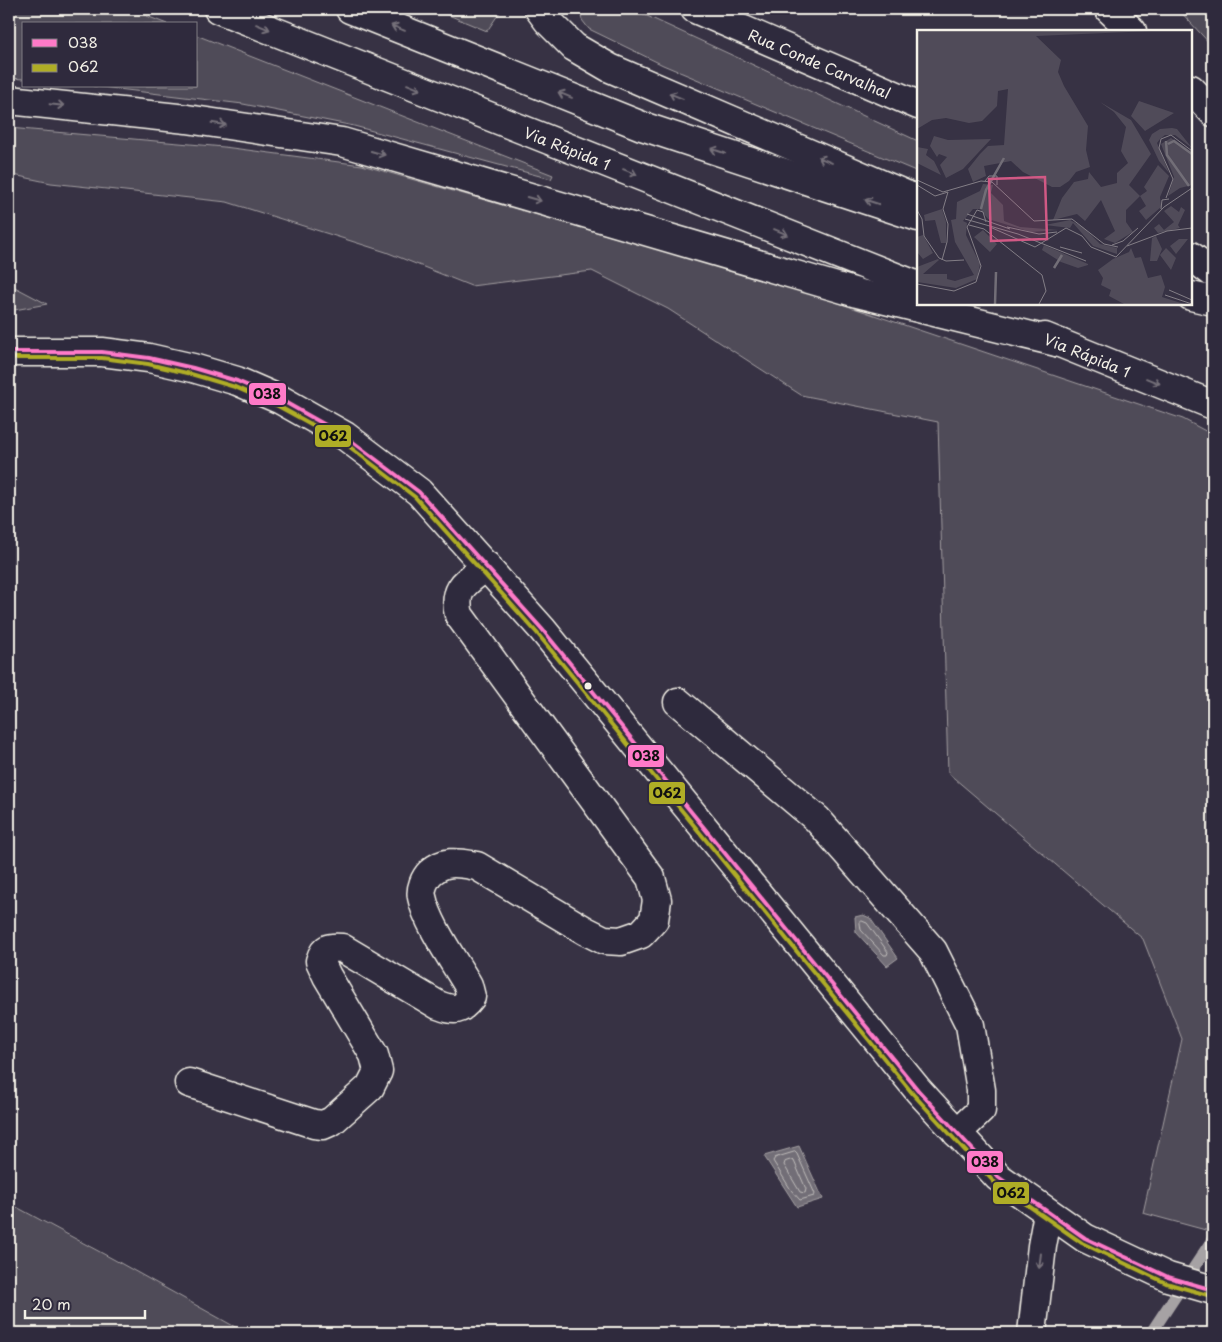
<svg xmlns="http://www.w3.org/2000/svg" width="1222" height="1342" font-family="'Playpen Sans',sans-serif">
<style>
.green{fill:#504b59;stroke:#a29ea0}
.water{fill:#726e77;stroke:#a6a2a4}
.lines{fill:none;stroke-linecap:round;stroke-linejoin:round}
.shore{stroke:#c0bdbb;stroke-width:1}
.stream{stroke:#a6a2a4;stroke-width:12}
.minor-casing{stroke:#f4f1e8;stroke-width:31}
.major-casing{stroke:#f4f1e8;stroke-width:31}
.highway-casing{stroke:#f4f1e8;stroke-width:31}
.minor{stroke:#2f2a3d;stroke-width:28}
.major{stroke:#2f2a3d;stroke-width:28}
.highway{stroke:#2f2a3d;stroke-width:28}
.bus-1-casing{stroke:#2f2a3d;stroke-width:8}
.bus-2-casing{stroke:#2f2a3d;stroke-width:8}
.bus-1{stroke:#fe7ac8;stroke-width:4}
.bus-2{stroke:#afad26;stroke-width:4}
.oneway{stroke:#747079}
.bus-dot{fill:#f4f1e8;stroke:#2f2a3d;stroke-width:2}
.labels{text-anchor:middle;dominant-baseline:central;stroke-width:4.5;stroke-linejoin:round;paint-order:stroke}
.street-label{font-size:15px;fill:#f4f1e8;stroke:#2f2a3d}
.inset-river{fill:none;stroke:#726e77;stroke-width:2.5}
.inset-road{fill:none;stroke:#837e86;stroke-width:1}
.view{fill:#d15985;fill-opacity:0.15;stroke:#d15985;stroke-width:2.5}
.inset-edge{fill:none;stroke:#f4f1e8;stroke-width:2.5}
.line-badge{stroke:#2f2a3d;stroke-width:2}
.pale-badge-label{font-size:14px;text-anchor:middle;font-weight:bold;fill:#111}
</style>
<rect width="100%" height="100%" fill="#373244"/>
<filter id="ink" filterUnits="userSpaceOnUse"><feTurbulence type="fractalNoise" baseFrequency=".02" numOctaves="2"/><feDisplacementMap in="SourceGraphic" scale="10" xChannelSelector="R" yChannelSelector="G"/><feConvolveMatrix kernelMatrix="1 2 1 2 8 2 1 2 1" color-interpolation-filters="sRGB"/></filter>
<g filter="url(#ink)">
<!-- green -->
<g class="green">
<polygon points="9,9 129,9 167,24 24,24 24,79 9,78"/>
<polygon points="434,9 502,9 487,31"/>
<polygon points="581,9 632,9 918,141 918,172 663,65 589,29 582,20 580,11"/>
<polygon points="1178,9 1213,9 1213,47"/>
<polygon points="196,35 553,175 551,179 354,126 243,104 93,86 196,86"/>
<polygon points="9,128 224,147 362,165 800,290 1183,419 1213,435 1213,1232 1143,1213 1182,1039 1143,939 948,773 938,422 801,395 668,309 592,271 471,286 386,252 227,202 51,183 9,174"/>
<polygon points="9,284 47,304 9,311"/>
<polygon points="9,1203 113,1259 246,1333 9,1333"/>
</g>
<!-- water -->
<g class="water">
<polygon points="863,915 870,918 898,958 887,966 856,932 855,917"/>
<polygon points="799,1146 823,1199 797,1207 764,1156"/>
</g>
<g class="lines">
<!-- shore -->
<g class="shore">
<polygon points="862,921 867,923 888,952 887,955 884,955 861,930 860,923"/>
<polygon points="795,1152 797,1154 815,1194 814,1196 800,1200 791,1190 773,1161 775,1158"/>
<polygon points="791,1160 794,1161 806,1189 805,1193 800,1192 784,1165 785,1162"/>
</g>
<!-- stream -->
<polyline class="stream" points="1151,1333 1213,1239"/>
<defs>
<g id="minor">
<polyline points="1109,9 1132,31"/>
<polyline points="1191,89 1213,112"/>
<polyline points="678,702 817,819 933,951 970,1025 981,1090 981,1110 957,1133"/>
<path d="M189 1083 314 1124 323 1125 332 1121 370 1087 378 1071 374 1055 327 976 320 961C324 947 329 947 342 948L438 1005C455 1011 460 1012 471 997L468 985C454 961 427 923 422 897 420 889 425 878 430 873 445 859 459 863 477 866L586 931 604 940 621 941 641 934 654 920 657 900 651 878 459 615C452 587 468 581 487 566"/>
<polyline points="1032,1333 1042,1246 1048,1213"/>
</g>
<g id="major">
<path id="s1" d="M695 9 918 105"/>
<polyline points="1191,256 1213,273"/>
<polyline points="9,352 102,352 149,358 193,368 237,381 281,400 345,436 419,492 542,629 918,1090 998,1177 1085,1238 1168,1277 1213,1290"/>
</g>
<g id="highway">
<path id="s2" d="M218 9 918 286"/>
<polyline points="350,9 642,126 918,217"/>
<polyline points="539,9 548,21 574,47 610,68 918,200"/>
<polyline points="9,100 187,119 342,142 857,293 1060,343"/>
<polyline points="1191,296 1213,301"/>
<path id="s3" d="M1045 337 1213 405"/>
</g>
</defs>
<!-- minor casing -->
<use href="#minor" class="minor-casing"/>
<!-- major casing -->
<use href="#major" class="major-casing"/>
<!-- highway casing -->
<use href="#highway" class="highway-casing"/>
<!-- minor -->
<use href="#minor" class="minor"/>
<!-- major -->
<use href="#major" class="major"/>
<!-- highway -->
<use href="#highway" class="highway"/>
<defs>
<polyline id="bus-1" points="9,352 102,352 149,358 193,368 237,381 281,400 345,436 419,492 542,629 918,1090 998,1177 1085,1238 1168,1277 1213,1290"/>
<polyline id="bus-2" points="9,358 102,358 148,364 191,374 235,387 278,406 342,441 415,497 537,633 913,1094 993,1181 1082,1243 1166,1283 1211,1296"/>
</defs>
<!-- bus-1 casing -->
<use href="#bus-1" class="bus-1-casing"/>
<!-- bus-2 casing -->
<use href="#bus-2" class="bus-2-casing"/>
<!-- bus-1 -->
<use href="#bus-1" class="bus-1"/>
<!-- bus-2 -->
<use href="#bus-2" class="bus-2"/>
</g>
<!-- one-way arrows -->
<defs><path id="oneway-shaft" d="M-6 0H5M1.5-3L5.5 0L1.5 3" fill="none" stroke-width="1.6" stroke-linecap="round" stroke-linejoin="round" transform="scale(1.25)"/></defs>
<g class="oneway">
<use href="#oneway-shaft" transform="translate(263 27) rotate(22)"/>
<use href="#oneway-shaft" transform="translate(398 28) rotate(-158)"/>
<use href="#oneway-shaft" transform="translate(414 87) rotate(22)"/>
<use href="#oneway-shaft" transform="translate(565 95) rotate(-158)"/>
<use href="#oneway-shaft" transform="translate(676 96) rotate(-157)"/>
<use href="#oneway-shaft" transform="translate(57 105) rotate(6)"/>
<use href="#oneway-shaft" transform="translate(219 124) rotate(9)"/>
<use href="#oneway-shaft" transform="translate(718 151) rotate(-162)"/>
<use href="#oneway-shaft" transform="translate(378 153) rotate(16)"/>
<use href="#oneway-shaft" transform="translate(825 160) rotate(-157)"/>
<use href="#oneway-shaft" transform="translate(630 172) rotate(22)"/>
<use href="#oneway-shaft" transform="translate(534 199) rotate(16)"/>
<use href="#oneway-shaft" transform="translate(872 202) rotate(-162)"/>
<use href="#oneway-shaft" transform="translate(781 232) rotate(22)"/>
<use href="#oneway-shaft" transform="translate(1153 381) rotate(22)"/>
<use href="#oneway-shaft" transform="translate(1040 1261) rotate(97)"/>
</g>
</g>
<!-- markers -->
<circle class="bus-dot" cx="588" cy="686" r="4.5"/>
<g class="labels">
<!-- street labels -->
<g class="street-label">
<text stroke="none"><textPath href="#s1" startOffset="136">Rua Conde Carvalhal</textPath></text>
<text stroke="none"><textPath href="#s2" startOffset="376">Via Rápida 1</textPath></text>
<text stroke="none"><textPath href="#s3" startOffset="46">Via Rápida 1</textPath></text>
</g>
</g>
<!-- overview -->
<g transform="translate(917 30)">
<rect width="275" height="275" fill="#373244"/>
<path d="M0 1H235L119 6 144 30 141 42 147 56 171 96 169 120 173 137 159 142 152 151 143 157H135L106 142 94 131 67 136 69 146 56 152 51 139 63 124 71 116 87 115 91 59 81 61 80 76 65 91 52 93 29 88 15 90 0 99ZM222 71 257 83 228 101 214 86ZM183 72 214 90 234 124 212 155 223 166 230 161 227 157 241 135 252 146 243 167 244 177 229 190 222 181 229 176 223 166 209 180V192L216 202 198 213 187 209 198 201 184 170 168 191 160 184 136 190 145 168 157 152 171 149 172 142 184 157 200 153V143L211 133 204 121 209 97 197 82ZM255 98 260 99 275 118 258 105H248L243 109 240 113 252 143 242 131 232 110 235 104 243 99ZM17 106 31 110 74 109 46 139 29 148 23 135 30 127 22 124 20 127 13 116ZM254 108 275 123V155L263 158 251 166 257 147 244 114ZM0 117 11 119 9 125 17 131 24 145 0 133ZM66 154 76 155 74 163 86 175 87 191 103 197 142 200 114 202 71 189 63 179H56L46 191 50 193 49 205 63 234 60 249 39 258 0 252V237L21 229 22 230 6 244H30V249L38 251 57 245 38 212 34 190 39 189 40 172 63 161ZM254 176 262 182 264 177 268 180 261 195 263 198 241 203 237 198 242 194 247 200 257 192 247 181ZM25 179 29 192V213H24L18 190 8 191 7 185ZM153 190 166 197 183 214 200 218V224L176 216 156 193 153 198 128 195ZM66 200 80 214 73 222 57 207ZM6 205 16 223 6 229 0 222V207ZM239 206 245 219 240 231H233L235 208ZM262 209H271L259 224 253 216ZM127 215 171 234V235L161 238 144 232 125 220ZM214 218 218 228 224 227 231 248 244 245 248 257 245 267 267 274H207L192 266 194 260 184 255 186 248 181 240 196 229 212 222ZM249 218 259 228 254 240 243 225Z" fill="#504b59"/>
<path class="inset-river" d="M249 111 250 125 272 156M251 114 257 111 275 124M64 179 69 160 87 128M137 238 145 225M78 274 79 242"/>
<path class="inset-road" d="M0 150 26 162 64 151 75 152 117 191 155 189 187 214 201 217M68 151 72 146H80V155M0 155 18 166 31 162M249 168 256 149 242 118 244 109 254 105 275 121M244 179 245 170 252 169M0 180 5 189 7 206 22 228 29 231 47 230M50 184 93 199M48 189 101 204 169 231M52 195 67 199 125 245 129 261 122 274M73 197 118 217 149 198 165 206 174 217 199 227 247 177 275 158M90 197 122 204 140 202M195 215 206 211 221 198M210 216 250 201 275 198M143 217 165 223M25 230 30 212 31 194 26 179 31 162M0 254 37 261 59 252 64 236 50 197 60 180 66 182 69 192M252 260 275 270M248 265 275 274"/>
<path class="view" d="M128 147 130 209 74 211 72 149Z"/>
<rect width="275" height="275" class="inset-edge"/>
</g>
<g class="line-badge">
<rect x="248" y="382" width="39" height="24" rx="5" fill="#fe7ac8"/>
<rect x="314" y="424" width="38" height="24" rx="5" fill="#afad26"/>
<rect x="627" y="744" width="38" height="24" rx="5" fill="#fe7ac8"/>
<rect x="648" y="781" width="38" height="24" rx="5" fill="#afad26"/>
<rect x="966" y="1150" width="38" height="24" rx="5" fill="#fe7ac8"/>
<rect x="992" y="1181" width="38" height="24" rx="5" fill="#afad26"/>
</g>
<g class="pale-badge-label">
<text x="267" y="399">038</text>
<text x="333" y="441">062</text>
<text x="646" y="761">038</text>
<text x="667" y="798">062</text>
<text x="985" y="1167">038</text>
<text x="1011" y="1198">062</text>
</g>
<!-- margin -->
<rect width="1222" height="1342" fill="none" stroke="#2f2a3d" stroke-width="30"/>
<rect x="15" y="15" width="1192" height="1312" fill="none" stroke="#f4f1e8" stroke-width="2" filter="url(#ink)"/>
<!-- legend -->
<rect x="22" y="22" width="175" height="65" fill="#2f2a3d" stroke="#7e7a81"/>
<rect x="32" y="39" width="25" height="8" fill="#fe7ac8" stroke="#7e7a81"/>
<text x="68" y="48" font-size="15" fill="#f4f1e8">038</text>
<rect x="32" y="64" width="25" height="8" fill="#afad26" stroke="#7e7a81"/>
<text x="68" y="72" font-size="15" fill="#f4f1e8">062</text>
<!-- scale -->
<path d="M25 1310v8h120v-8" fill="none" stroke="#f4f1e8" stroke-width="2.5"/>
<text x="32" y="1310" font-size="15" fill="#f4f1e8" stroke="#2f2a3d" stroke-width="4" paint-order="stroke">20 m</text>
</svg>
